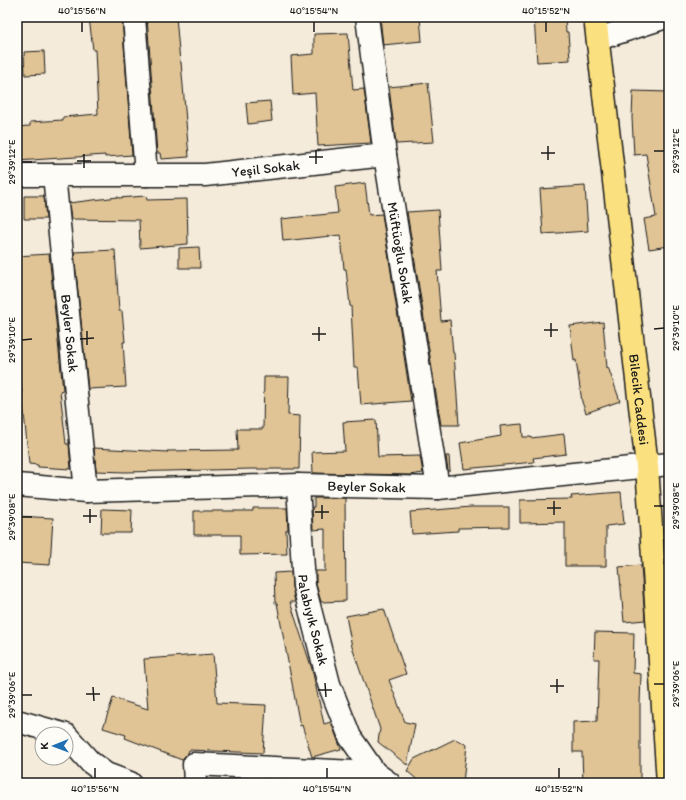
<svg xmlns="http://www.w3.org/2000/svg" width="686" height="800" font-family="Itim,sans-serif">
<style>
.building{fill:#e0c495;stroke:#1c1c1c}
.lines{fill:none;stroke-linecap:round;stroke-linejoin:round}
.minor-casing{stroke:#1c1c1c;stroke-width:25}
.major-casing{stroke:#1c1c1c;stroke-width:25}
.minor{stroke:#fdfcf7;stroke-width:22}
.major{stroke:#fbe080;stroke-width:22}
.ticks{fill:none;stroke:#1c1c1c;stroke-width:1.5}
.labels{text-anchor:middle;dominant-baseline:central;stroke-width:4;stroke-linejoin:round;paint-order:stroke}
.street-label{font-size:14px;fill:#1c1c1c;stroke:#fdfcf7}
.neatline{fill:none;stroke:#1c1c1c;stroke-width:1.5}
.ticks-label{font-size:10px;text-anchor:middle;fill:#1c1c1c}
</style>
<rect width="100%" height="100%" fill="#f4ebda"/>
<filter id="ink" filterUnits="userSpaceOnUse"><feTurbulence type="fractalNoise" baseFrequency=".025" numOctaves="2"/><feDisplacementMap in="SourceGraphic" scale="8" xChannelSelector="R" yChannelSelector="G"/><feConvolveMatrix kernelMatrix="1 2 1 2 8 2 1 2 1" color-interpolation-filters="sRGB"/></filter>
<g filter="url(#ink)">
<!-- building -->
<g class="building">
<polygon points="89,17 122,17 132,155 105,157 105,155 17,161 17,127 30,126 30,122 63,120 63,117 98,114 95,50 93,50"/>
<polygon points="147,17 176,17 180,62 181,62 189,157 161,159 160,153 157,153"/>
<polygon points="380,17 420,17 422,41 383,45"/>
<polygon points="534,17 565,17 566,32 568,32 570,60 537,62"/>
<polygon points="348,33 353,90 364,89 371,143 318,146 315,93 293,95 291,56 314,54 314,34"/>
<polygon points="44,51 45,74 25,75 24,52"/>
<polygon points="428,83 434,142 396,144 389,87"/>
<polygon points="633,91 669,92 669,246 649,249 644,219 656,217 646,154 634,155 632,118"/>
<polygon points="270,101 272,121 248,124 246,103"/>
<polygon points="365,183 369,215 382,214 411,401 361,405 358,367 354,367 351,306 350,306 346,269 344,269 341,235 283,241 281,219 338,213 335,187"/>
<polygon points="585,186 588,231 543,234 540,189"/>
<polygon points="24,196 44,196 46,219 24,219"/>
<polygon points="146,196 147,200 187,199 188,244 140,248 139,220 71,219 69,203 118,197 118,198"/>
<polygon points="438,210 442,271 437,271 441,321 450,320 453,353 454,353 459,425 441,425 407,212"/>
<polygon points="199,247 200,268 179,268 179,248"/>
<polygon points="115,250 119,311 122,311 125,342 123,342 126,387 88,389 74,252"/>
<polygon points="49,254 63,390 60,391 66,444 69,444 71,469 38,467 38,465 29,464 21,383 19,383 17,364 17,256"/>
<polygon points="603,322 607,368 608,367 620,401 586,413 582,402 576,360 574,361 570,326"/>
<polygon points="264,377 289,377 288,415 300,416 299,469 251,469 125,472 96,471 94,448 168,452 167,451 238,450 237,429 263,429"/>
<polygon points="376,420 378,457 420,456 423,473 409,475 313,473 312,452 345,451 343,422"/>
<polygon points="522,424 523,437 531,437 531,438 564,434 566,454 533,458 534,462 464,469 460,443 501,436 500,426"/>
<polygon points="446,456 449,456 450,471 448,471"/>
<polygon points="621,492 624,524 606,526 606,566 565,566 565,522 520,523 520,500 572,499 571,496"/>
<polygon points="314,498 345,498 346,601 321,602 316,584 316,571 325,571 325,529 313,530 312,507 314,507"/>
<polygon points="471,507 509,507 509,527 458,528 458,531 412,534 410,512"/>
<polygon points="253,508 287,508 288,530 286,530 287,554 240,555 240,535 194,535 194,511 253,511"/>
<polygon points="102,509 132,510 131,533 101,533"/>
<polygon points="17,516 53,518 50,565 17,563"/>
<polygon points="641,565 645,620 624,622 619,567"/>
<polygon points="291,572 292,587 295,602 290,602 312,669 324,724 331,722 341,749 312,757 302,725 300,726 277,603 275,603 274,573"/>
<polygon points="384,609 406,674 389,680 405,722 415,724 407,765 378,742 380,729 352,647 346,616"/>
<polygon points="595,632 634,633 633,673 641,674 640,704 640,783 583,783 582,752 573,752 573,722 597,721 599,659 594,659"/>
<polygon points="213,654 217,703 266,705 263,753 189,750 188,753 183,758 182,760 125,738 126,735 103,728 113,698 148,709 144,659"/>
<polygon points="455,739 467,745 463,783 421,783 407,771 414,759"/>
</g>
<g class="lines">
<defs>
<g id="minor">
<polyline points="134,17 146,175"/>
<path id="s1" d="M367 17 385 155 438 488"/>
<polyline points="598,39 666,17"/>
<path id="s2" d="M17 175H205L385 155"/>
<path id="s3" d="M54 175 86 491"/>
<path id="s4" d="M17 485 86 491 298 485 438 488 669 464"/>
<path id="s5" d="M298 485 304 586 329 684 350 737 375 773 389 783"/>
<polyline points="17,721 63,734"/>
<polyline points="66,735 90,762 106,774 130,783"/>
<polyline points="195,783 194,764 375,773"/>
</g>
<g id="major">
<path id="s6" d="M595 17 647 466 668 783"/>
</g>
</defs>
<!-- minor casing -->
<use href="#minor" class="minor-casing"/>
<!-- major casing -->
<use href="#major" class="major-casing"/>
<!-- minor -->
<use href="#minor" class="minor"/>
<!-- major -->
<use href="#major" class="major"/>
</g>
</g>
<!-- ticks -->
<path class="ticks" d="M82 22V32M314 22V32M546 22V32M548 146V160M316 150V164M654 151H664M541 153H555M84 154V168M309 157H323M77 161H91M22 162H32M551 323V337M319 327V341M654 329 664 328M544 330H558M87 331V345M312 334H326M80 339 94 338M22 340 32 339M554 501V515M322 505V519M654 506H664M547 508H561M90 509V523M315 512H329M83 516H97M22 517H32M557 679V693M325 683 326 697M654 684H664M550 686H564M93 687 94 701M318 690H332M86 694H100M22 695H32M95 768V778M327 768V778M559 768V778"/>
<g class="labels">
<!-- street labels -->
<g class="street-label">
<text stroke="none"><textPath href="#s2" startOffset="249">Yeşil Sokak</textPath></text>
<text stroke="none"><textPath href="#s1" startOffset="238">Müftüoğlu Sokak</textPath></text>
<text stroke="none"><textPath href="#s3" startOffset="159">Beyler Sokak</textPath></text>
<text stroke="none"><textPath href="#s6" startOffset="385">Bilecik Caddesi</textPath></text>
<text stroke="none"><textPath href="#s4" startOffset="350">Beyler Sokak</textPath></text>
<text stroke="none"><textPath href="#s5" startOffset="136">Palabıyık Sokak</textPath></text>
</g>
</g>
<!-- margin -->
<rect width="686" height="800" fill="none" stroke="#fdfcf7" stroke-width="44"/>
<!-- north arrow -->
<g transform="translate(54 746) rotate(269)"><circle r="19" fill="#fdfcf7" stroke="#a3a29f"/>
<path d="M0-3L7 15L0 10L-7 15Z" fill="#1f6fb2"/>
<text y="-6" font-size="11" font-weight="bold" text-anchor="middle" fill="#1c1c1c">K</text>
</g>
<rect x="22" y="22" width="642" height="756" class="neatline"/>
<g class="ticks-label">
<text x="82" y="14">40°15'56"N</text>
<text x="314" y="14">40°15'54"N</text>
<text x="546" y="14">40°15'52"N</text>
<text transform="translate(675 151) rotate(-90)" y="4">29°39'12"E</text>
<text transform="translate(11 162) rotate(-90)" y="4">29°39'12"E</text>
<text transform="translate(675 328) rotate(-90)" y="4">29°39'10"E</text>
<text transform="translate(11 340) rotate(-90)" y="4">29°39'10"E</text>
<text transform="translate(675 506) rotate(-90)" y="4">29°39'08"E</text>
<text transform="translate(11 517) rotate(-90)" y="4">29°39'08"E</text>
<text transform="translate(675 684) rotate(-90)" y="4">29°39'06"E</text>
<text transform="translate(11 695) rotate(-90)" y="4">29°39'06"E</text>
<text x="95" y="792">40°15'56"N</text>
<text x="327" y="792">40°15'54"N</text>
<text x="559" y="792">40°15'52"N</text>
</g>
</svg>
